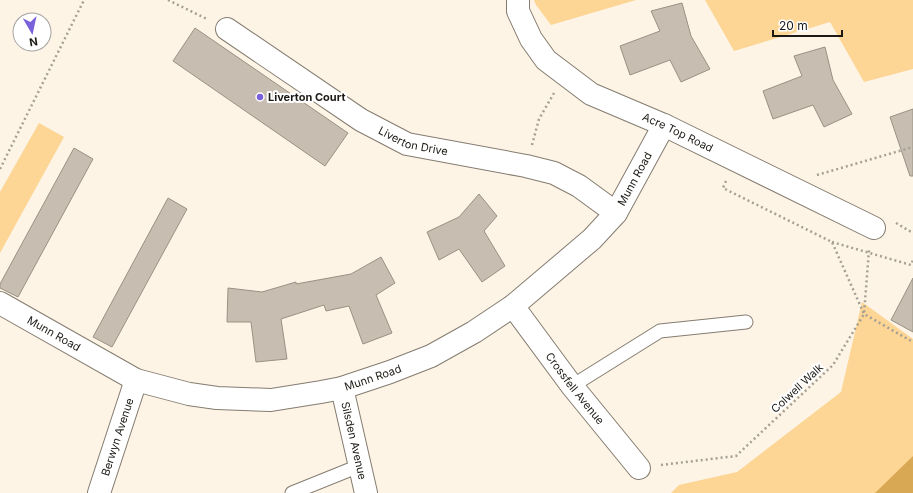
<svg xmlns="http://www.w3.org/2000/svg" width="913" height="493" font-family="Inter,sans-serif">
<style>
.green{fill:#fdd594}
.forest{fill:#d9a855}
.building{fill:#c7beb1;stroke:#999184}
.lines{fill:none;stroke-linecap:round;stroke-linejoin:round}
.lane-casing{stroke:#847c70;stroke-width:15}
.street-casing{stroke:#847c70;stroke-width:24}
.path{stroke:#a59f94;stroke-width:2.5;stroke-dasharray:2 3;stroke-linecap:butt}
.lane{stroke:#fff;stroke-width:13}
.street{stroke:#fff;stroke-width:22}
.poi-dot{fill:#7a61dc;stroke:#fff;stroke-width:1.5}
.labels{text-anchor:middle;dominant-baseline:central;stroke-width:4;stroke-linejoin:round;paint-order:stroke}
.poi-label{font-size:11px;font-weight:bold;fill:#1c1914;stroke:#fff;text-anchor:start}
.street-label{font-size:11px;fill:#1c1914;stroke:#fff}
</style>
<rect width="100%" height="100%" fill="#fdf4e6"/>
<!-- green -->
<g class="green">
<polygon points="534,0 636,0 551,25 536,5"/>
<polygon points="705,0 913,0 913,69 864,82 830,22 734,51"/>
<polygon points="39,123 64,137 0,253 0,192"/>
<polygon points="862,302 913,339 913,493 671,493 679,485 737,472 841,392"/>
</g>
<!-- forest -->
<polygon class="forest" points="913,456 913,493 875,493"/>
<!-- building -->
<g class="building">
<polygon points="682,3 691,36 710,69 681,82 670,60 630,75 620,46 660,31 651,11"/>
<polygon points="195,28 348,133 325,166 173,61"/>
<polygon points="825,47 833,80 852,114 824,127 813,105 773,119 763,91 802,76 794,56"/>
<polygon points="913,109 913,176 910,176 890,117"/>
<polygon points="74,148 93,159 18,297 0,288 0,284"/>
<polygon points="479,194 497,216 484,231 505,266 482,282 459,249 439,260 427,232 459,217"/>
<polygon points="168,198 187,209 112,347 93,337"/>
<polygon points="381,257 395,283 376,295 392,333 363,344 349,306 326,311 324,305 281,319 287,359 256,362 251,322 227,322 228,288 262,292 296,282 296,284 351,274"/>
<polygon points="913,278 913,332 891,320"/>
</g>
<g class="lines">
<defs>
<g id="lane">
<polyline points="572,386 660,331 746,322"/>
<polyline points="292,493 359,466"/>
</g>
<g id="street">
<path id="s1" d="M518 0V11L531 39 546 60 591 94 664 125 874 228"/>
<path id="s2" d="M227 29 361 120 407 144 526 166 554 173 579 186 616 213"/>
<path id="s3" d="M0 303 136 380 189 394 217 398 271 400 321 392 342 388 390 372 431 356 474 332 513 306 592 239 616 213 664 125"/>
<path id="s4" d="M513 306 572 386 639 468"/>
<path id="s5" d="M342 388 366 493"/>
<path id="s6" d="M99 493 136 380"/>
</g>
</defs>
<!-- lane casing -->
<use href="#lane" class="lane-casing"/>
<!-- street casing -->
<use href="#street" class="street-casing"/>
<!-- path -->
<g class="path">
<polyline points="168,0 207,19"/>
<polyline points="532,145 539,119 554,93"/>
<polyline points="0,169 84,0"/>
<polyline points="817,175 913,147"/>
<polyline points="726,181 723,188 832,242 864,314 913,342"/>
<polyline points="896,223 913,233"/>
<polyline points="832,242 911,265 913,260"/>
<polyline points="661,465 736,456 833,365 864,314 869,250"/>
</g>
<!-- lane -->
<use href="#lane" class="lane"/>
<!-- street -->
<use href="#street" class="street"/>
</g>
<!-- markers -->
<circle class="poi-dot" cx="260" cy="97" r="4"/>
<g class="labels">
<!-- poi labels -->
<g class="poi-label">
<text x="268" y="97">Liverton Court</text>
</g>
<!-- street labels -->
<g class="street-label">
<text stroke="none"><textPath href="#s1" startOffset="219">Acre Top Road</textPath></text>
<text stroke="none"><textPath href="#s2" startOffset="219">Liverton Drive</textPath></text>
<text stroke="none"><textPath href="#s3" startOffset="734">Munn Road</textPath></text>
<text stroke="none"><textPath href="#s3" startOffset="62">Munn Road</textPath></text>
<text stroke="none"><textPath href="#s3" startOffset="398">Munn Road</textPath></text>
<text stroke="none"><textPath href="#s4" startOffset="103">Crossfell Avenue</textPath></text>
<text transform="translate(797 388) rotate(-43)">Colwell Walk</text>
<text stroke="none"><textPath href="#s6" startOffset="59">Berwyn Avenue</textPath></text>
<text stroke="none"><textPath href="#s5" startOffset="54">Silsden Avenue</textPath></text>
</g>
</g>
<!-- north arrow -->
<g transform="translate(32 32) rotate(171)"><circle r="19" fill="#ffffff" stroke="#a4a3a1"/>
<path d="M0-3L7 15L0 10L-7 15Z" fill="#7a61dc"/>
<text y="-6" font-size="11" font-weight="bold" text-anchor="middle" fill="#1c1914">N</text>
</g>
<!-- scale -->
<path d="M773 30v6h69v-6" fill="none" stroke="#1c1914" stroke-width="2"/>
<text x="779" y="30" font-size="12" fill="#1c1914" stroke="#ffffff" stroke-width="3" paint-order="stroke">20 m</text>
</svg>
